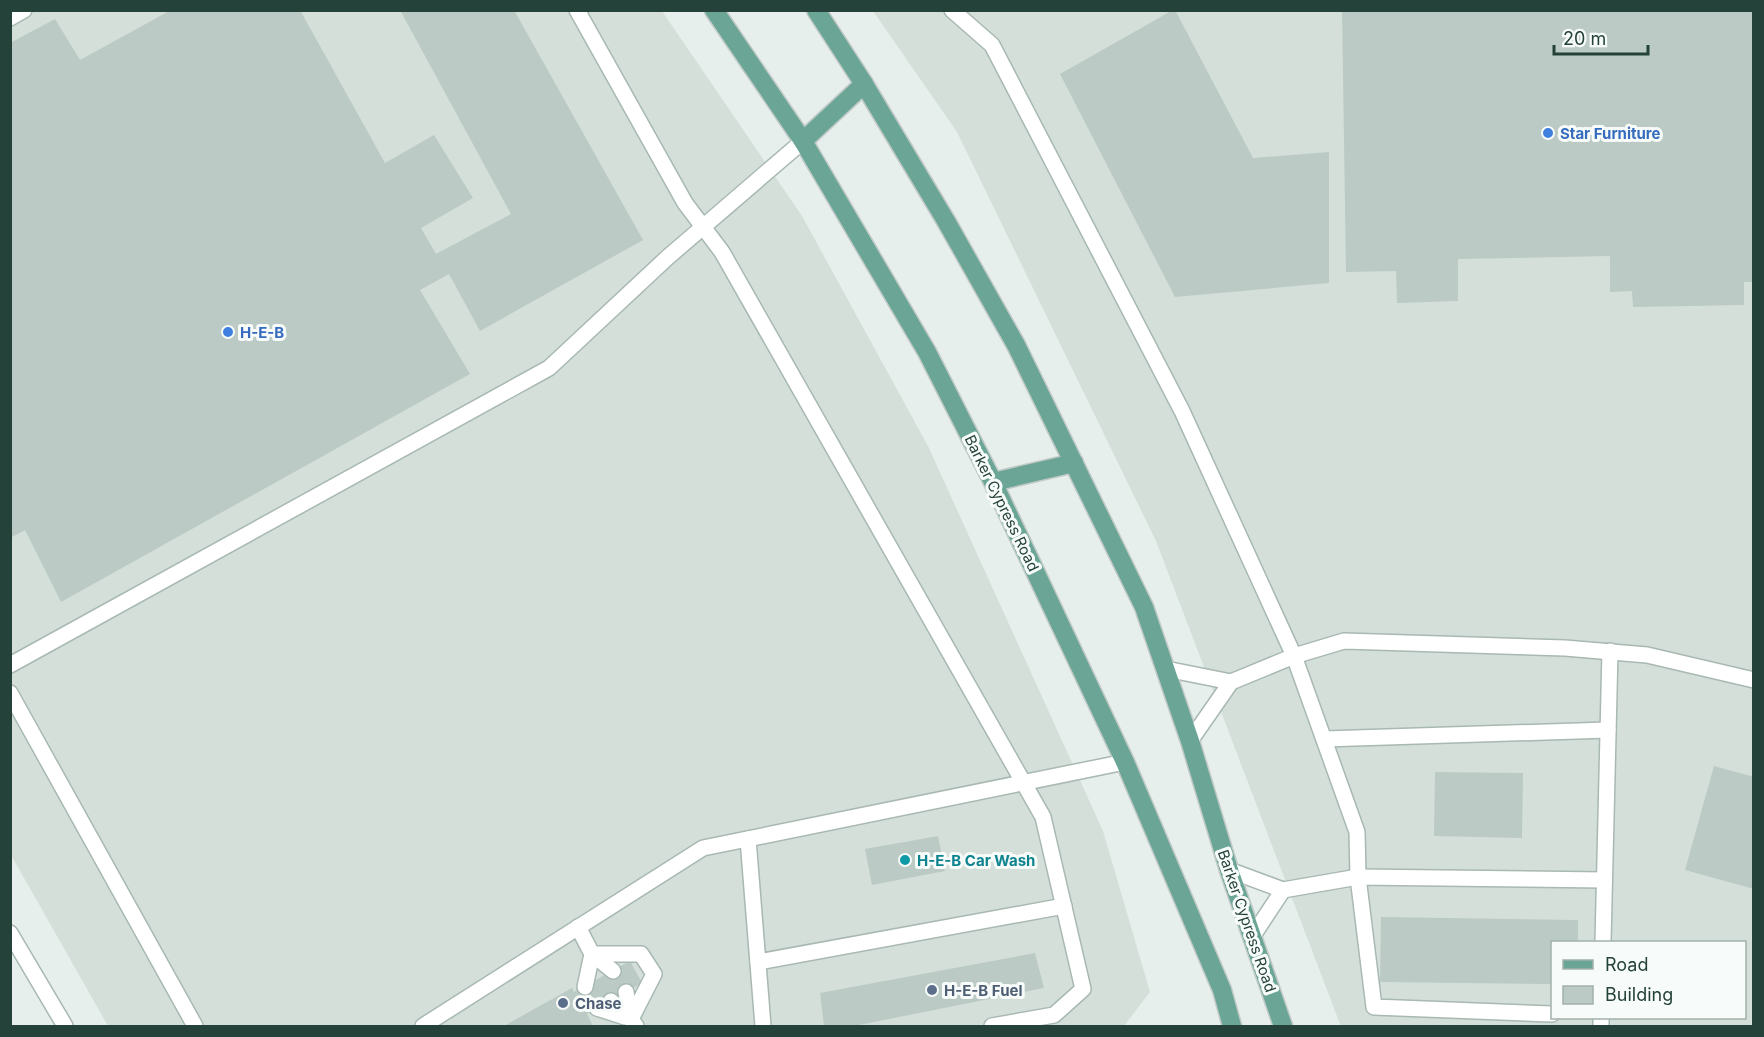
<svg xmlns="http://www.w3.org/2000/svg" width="1764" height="1037" font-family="Inter,sans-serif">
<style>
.built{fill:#d4dfda;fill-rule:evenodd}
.building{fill:#bbcac4}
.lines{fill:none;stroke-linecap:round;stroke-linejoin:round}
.lane-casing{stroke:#a8b8b2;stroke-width:18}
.primary-casing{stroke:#c2cac8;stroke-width:21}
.lane{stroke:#fff;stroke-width:15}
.primary{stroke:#6aa596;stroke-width:18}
.shop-dot{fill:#3f7fe0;stroke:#f7fbf9;stroke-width:2}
.culture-dot{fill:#0f9aa8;stroke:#f7fbf9;stroke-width:2}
.service-dot{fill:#5c6f8a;stroke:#f7fbf9;stroke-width:2}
.labels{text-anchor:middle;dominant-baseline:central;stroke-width:6;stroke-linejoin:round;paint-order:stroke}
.shop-label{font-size:15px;font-weight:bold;fill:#366cbe;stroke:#f7fbf9;text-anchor:start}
.street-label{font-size:15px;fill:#24423a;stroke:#f7fbf9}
.culture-label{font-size:15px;font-weight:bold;fill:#0d838f;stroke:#f7fbf9;text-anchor:start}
.service-label{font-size:15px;font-weight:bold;fill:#4e5e75;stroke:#f7fbf9;text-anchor:start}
</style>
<rect width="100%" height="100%" fill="#e6efeb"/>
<!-- built -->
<g class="built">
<polygon points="10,11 662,11 802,216 928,446 1103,831 1150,992 1124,1026 108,1026 11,855"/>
<path d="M873 11H1753V1026H1343L1340 1024 1156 541 957 132ZM1552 942H1744V1018H1552Z"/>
</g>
<!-- building -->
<g class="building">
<polygon points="171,10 300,10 385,163 434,135 473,198 421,228 436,254 511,214 400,10 514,10 643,240 480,331 449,274 420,290 470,374 61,602 25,530 10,538 10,43 55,19 80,60"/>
<polygon points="1173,10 1175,10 1253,158 1329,152 1329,283 1175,297 1060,74"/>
<polygon points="1342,10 1754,10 1754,282 1744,282 1744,305 1633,307 1632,291 1610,292 1610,256 1458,259 1458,301 1397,303 1396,271 1346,272"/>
<polygon points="1714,766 1754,777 1754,889 1685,870"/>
<polygon points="1435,772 1523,773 1522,838 1434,836"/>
<polygon points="938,836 945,871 872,885 865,849"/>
<polygon points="1381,917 1578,920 1578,942 1552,942 1552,984 1380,982"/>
<polygon points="1035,953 1044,988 854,1026 824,1026 820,993"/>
<polygon points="630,961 642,983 587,1014 593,1026 504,1026 572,988 574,992"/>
</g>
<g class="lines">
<defs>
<g id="lane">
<polyline points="577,10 685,203 722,252 1043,817 1083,989 1054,1015 992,1026"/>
<polyline points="952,10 992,45 1182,411 1294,656 1357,832 1358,877 1374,1007 1552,1014"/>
<polyline points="10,18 24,10"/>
<polyline points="10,665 549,368 668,257 803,141"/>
<polyline points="1166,669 1231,682"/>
<polyline points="10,693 195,1026"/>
<polyline points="1324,739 1608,730"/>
<polyline points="1190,741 1231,682 1294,656 1344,641 1565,648 1647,655 1754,680"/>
<polyline points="748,839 763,1026"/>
<polyline points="1229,870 1283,890 1358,877 1604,880"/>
<polyline points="578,927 592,954 585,987"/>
<polyline points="10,933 65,1026"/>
<polyline points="1252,937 1283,890"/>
<polyline points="1603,942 1610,651"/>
<polyline points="592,954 641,954 654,974 631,1019"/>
<polyline points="592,954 613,971"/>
<polyline points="758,962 1064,906"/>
<polyline points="626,992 631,1019"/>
<polyline points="611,1001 631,1019 636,1026"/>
<polyline points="597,1008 625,1017"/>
<polyline points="423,1026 703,848 1125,762"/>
<polyline points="1601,1026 1601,1018"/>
</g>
<g id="primary">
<polyline points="714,10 803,141 927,352 993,482 1125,762 1222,990 1232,1026"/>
<polyline points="816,10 864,84 946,221 1016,345 1144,607 1190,741 1229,870 1283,1026"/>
<polyline points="803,141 864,84"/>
<polyline points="993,482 1074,463"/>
</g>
</defs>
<!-- lane casing -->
<use href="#lane" class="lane-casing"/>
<!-- primary casing -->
<use href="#primary" class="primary-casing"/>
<!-- lane -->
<use href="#lane" class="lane"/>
<!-- primary -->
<use href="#primary" class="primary"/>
</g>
<!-- markers -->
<g class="shop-dot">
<circle cx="1548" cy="133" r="6"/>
<circle cx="228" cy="332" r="6"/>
</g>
<circle class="culture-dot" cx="905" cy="860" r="6"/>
<g class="service-dot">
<circle cx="932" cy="990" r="6"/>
<circle cx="563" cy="1003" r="6"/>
</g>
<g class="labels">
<!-- shop labels -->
<g class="shop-label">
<text x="1560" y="133">Star Furniture</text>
<text x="240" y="332">H-E-B</text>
</g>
<!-- street labels -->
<g class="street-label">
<text transform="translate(1002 503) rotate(64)">Barker Cypress Road</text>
<text transform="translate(1247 921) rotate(71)">Barker Cypress Road</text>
</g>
<!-- culture labels -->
<g class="culture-label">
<text x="917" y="860">H-E-B Car Wash</text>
</g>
<!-- service labels -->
<g class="service-label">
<text x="944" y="990">H-E-B Fuel</text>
<text x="575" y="1003">Chase</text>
</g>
</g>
<!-- border -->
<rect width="1764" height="1037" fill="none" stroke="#24423a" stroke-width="24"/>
<!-- legend -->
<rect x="1551" y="941" width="195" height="78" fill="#f7fbf9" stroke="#a3b1ad" stroke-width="1.5"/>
<rect x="1563" y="960" width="30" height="9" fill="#6aa596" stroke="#a3b1ad" stroke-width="1.5"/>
<text x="1605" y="971" font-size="18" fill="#24423a">Road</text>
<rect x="1563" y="986" width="30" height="18" fill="#bbcac4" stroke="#a3b1ad" stroke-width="1.5"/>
<text x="1605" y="1001" font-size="18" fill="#24423a">Building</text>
<!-- scale -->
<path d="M1554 45v9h94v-9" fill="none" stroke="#24423a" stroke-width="3"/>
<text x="1563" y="45" font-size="18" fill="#24423a" stroke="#f7fbf9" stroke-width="4.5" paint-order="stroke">20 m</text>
</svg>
